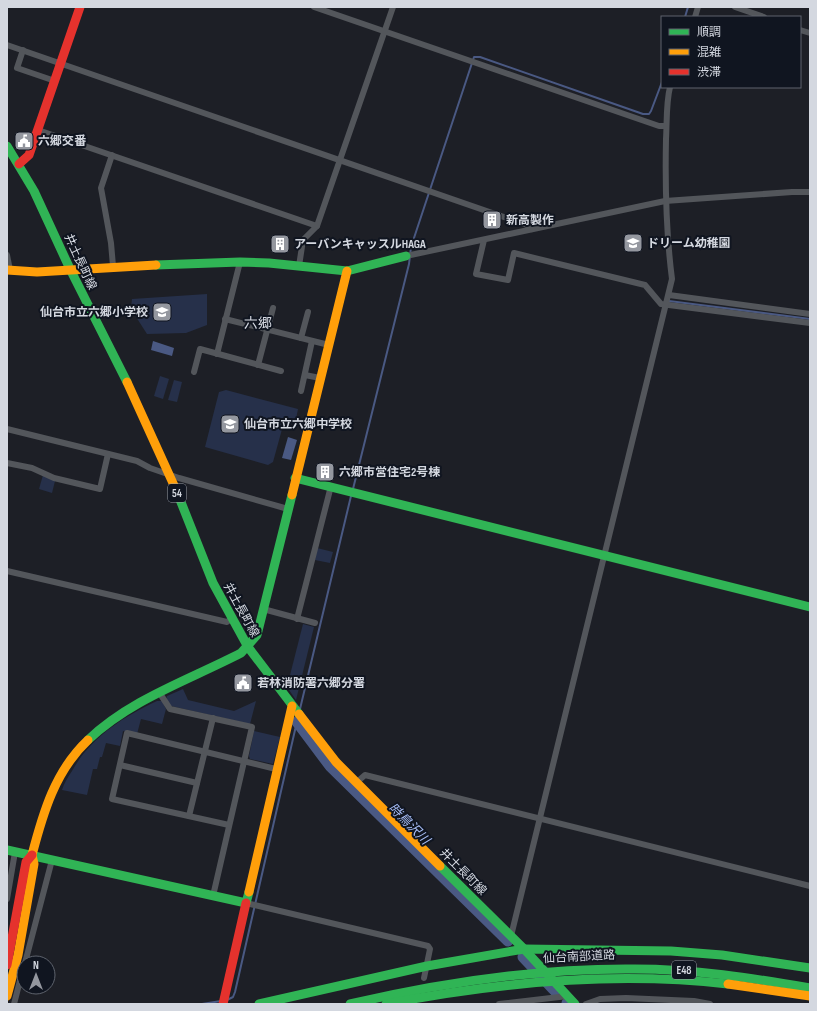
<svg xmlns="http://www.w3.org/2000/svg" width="817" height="1011" font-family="'Sofia Sans Condensed','Noto Sans JP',sans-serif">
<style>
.green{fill:#26304a}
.water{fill:#4a5983}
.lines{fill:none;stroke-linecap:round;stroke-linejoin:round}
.stream{stroke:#4a5983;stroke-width:2}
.river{stroke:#4a5983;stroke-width:11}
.street{stroke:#53565b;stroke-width:6}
.fast{stroke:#30b455;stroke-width:9}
.slow{stroke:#ff9f0a;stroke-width:9}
.jam{stroke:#e5322d;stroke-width:9}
.labels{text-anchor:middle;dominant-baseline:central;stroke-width:4;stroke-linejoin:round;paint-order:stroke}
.shield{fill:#101520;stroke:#999ea6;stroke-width:1}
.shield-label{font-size:11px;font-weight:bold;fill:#d4d8e0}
.poi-label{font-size:12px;font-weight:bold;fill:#d4d8e0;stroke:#101520;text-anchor:start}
.street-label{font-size:12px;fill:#d4d8e0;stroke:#101520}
.water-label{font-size:13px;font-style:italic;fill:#a7bdf6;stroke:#101520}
.quarter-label{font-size:14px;fill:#d4d8e0;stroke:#101520}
</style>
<rect width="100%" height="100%" fill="#1d1f26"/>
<!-- green -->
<g class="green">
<polygon points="207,294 207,325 186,333 147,334 131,309 132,299"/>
<polygon points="160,376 169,379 163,399 154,396"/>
<polygon points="174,380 182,382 177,402 168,400"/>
<polygon points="226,390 298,409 295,424 284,422 273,462 268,465 205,447 219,392"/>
<polygon points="43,475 55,481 52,493 39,489"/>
<polygon points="317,548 333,552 330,563 315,560"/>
<polygon points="303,624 314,627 296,700 287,687"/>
<polygon points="183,689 188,700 234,711 256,701 250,724 171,706 166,700 167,696"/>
<path d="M157 701H162L166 709 162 724 141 719 137 734 123 731 120 746 106 743 102 757H100L97 769H93L87 795 62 790C64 783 68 777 72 771 91 737 123 717 157 701Z"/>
<polygon points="254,731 280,737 273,764 250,759 249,756"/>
</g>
<!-- water -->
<g class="water">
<polygon points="153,341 174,348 172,356 151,350"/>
<polygon points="288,437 297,440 291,460 282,458"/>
</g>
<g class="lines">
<!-- stream -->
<g class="stream">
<polyline points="685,17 688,7"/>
<polyline points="669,301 810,319"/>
<polyline points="353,489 409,264 411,247 474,57 480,57 643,114 649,114 651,111 662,82"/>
<polyline points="300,709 351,496"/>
<polyline points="227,1000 233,997 235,992 298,717"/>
<polyline points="202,1004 221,1001"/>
</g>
<!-- river -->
<g class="river">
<polyline points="297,722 330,766 508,941"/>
<polyline points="523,957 555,991"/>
<polyline points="567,1003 568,1004"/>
</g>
<!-- street -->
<g class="street">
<polyline points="314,7 659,126 666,126"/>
<polyline points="735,7 764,17"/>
<polyline points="695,17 698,7"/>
<polyline points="800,30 810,33"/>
<polyline points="7,45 530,226 532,229"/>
<polyline points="23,50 17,68 55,81"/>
<polyline points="38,130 317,226 303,240 299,266"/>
<polyline points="112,155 101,188 111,243 113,266"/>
<polyline points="317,226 393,7"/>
<polyline points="484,240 476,274 508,280 514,253 645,285 661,304 810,323"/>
<polyline points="7,255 10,270"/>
<polyline points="406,256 665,201 792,192 810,192"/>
<polyline points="669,295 810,314"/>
<polyline points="225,319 329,345"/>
<polyline points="301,338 308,312"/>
<polyline points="217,354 240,262"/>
<polyline points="258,365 273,308"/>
<polyline points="194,372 200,349 281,371"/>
<polyline points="305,375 320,378"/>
<polyline points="301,391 312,341"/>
<polyline points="7,429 137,461 150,468 179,478 288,509"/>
<polyline points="7,463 32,468 54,478 100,489 108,454"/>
<polyline points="7,571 227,622 232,618"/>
<polyline points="263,609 315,623"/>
<polyline points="297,619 331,486"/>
<polyline points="159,692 170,709 252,727 213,896"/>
<polyline points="120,765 197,783"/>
<polyline points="357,782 365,775 810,886"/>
<polyline points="189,816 213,718"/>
<polyline points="229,825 112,799 127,733 276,769"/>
<polyline points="7,899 15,852"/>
<polyline points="246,903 428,946 430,949 424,978"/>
<path d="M511 936 672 279C666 232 665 186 666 139 667 122 666 103 670 87"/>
<polyline points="25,963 52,860"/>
<polyline points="14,1004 24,965"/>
<polyline points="499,1004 568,996"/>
<polyline points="586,1004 600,999 626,998 694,1001 710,1004"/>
</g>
<!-- fast -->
<g class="fast">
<polyline points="7,146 34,191 70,269 127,382"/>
<polyline points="156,265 240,262 269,263 347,271 406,256"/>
<polyline points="295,478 810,607"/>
<polyline points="177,492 213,583 248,647 299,714"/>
<path d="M88 740C131 699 189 680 241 653L257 635 292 495"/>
<polyline points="7,850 246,903 249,892"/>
<polyline points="440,866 524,949 575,1004"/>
<polyline points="259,1004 427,966 524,949 671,951 722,955 810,968"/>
<path d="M350 1004C444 982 538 968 635 969 694 969 752 978 810 988"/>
<path d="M386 1004C499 982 613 971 728 984"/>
</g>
<!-- slow -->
<g class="slow">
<polyline points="7,270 37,272 156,265"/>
<polyline points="127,382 177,492"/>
<polyline points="292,495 347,271"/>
<polyline points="299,714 336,762 440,866"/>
<path d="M32 855C43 813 55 771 88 740"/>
<polyline points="249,892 292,706"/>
<polyline points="728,984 810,996"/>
<polyline points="7,996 18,955 34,864 32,855"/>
</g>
<!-- jam -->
<g class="jam">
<polyline points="19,164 29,155 80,7"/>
<polyline points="7,965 26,862 32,855"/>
<polyline points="223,1004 246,903"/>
</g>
</g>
<!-- icons -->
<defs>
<symbol id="civic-square" viewBox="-11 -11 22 22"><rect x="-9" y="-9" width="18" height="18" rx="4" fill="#94979f" stroke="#101520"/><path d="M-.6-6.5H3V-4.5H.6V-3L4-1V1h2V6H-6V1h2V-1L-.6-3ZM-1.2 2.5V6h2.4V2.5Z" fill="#fff"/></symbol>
<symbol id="building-square" viewBox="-11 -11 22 22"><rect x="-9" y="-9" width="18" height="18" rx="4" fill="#94979f" stroke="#101520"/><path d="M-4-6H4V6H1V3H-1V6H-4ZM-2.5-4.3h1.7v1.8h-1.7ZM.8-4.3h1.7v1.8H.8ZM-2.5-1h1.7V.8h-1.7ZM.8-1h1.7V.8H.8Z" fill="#fff"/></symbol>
<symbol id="school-square" viewBox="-11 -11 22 22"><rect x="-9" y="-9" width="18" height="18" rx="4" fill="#94979f" stroke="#101520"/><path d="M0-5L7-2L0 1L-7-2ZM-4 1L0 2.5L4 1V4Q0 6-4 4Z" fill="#fff"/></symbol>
</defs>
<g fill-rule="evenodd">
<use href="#civic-square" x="13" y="130" width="22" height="22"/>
<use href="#building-square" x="481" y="209" width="22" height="22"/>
<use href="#school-square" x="622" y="232" width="22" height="22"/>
<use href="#building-square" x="269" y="233" width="22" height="22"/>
<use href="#school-square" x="151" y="301" width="22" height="22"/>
<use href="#school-square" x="219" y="413" width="22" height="22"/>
<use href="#building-square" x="314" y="461" width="22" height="22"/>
<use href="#civic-square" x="232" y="672" width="22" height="22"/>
</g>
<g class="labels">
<!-- shield labels -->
<g class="shield">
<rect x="168" y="484" width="18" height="18" rx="3"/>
<rect x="672" y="961" width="24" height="18" rx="3"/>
</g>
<g class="shield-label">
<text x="177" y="493">54</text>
<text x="684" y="970">E48</text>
</g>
<!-- poi labels -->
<g class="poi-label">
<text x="38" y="141">六郷交番</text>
<text x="506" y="220">新高製作</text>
<text x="647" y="243">ドリーム幼稚園</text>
<text x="294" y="244">アーバンキャッスルHAGA</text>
<text x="148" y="312" text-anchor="end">仙台市立六郷小学校</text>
<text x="244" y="424">仙台市立六郷中学校</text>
<text x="339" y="472">六郷市営住宅2号棟</text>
<text x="257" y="683">若林消防署六郷分署</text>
</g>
<!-- street labels -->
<g class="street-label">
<text transform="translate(80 262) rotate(65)">井土長町線</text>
<text transform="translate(241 610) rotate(61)">井土長町線</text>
<text transform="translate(463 872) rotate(45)">井土長町線</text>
<text transform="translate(579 957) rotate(-3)">仙台南部道路</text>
</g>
<!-- water labels -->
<g class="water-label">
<text transform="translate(409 824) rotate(45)">時鳥沢川</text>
</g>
<!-- quarter labels -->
<g class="quarter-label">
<text x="258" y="323">六郷</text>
</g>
</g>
<!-- border -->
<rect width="817" height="1011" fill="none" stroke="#d4d8e0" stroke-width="16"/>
<!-- legend -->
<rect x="661" y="16" width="140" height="72" fill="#101520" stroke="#5e636d"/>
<rect x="669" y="29" width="20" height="6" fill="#30b455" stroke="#5e636d"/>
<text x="697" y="36" font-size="12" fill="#d4d8e0">順調</text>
<rect x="669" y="49" width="20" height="6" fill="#ff9f0a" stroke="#5e636d"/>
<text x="697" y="56" font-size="12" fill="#d4d8e0">混雑</text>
<rect x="669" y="69" width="20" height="6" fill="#e5322d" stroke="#5e636d"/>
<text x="697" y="76" font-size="12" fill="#d4d8e0">渋滞</text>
<!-- north arrow -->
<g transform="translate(36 975)"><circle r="19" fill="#101520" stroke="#5e636d"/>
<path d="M0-3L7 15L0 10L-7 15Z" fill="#94979f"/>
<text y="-6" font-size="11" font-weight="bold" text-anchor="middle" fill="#d4d8e0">N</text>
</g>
</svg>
